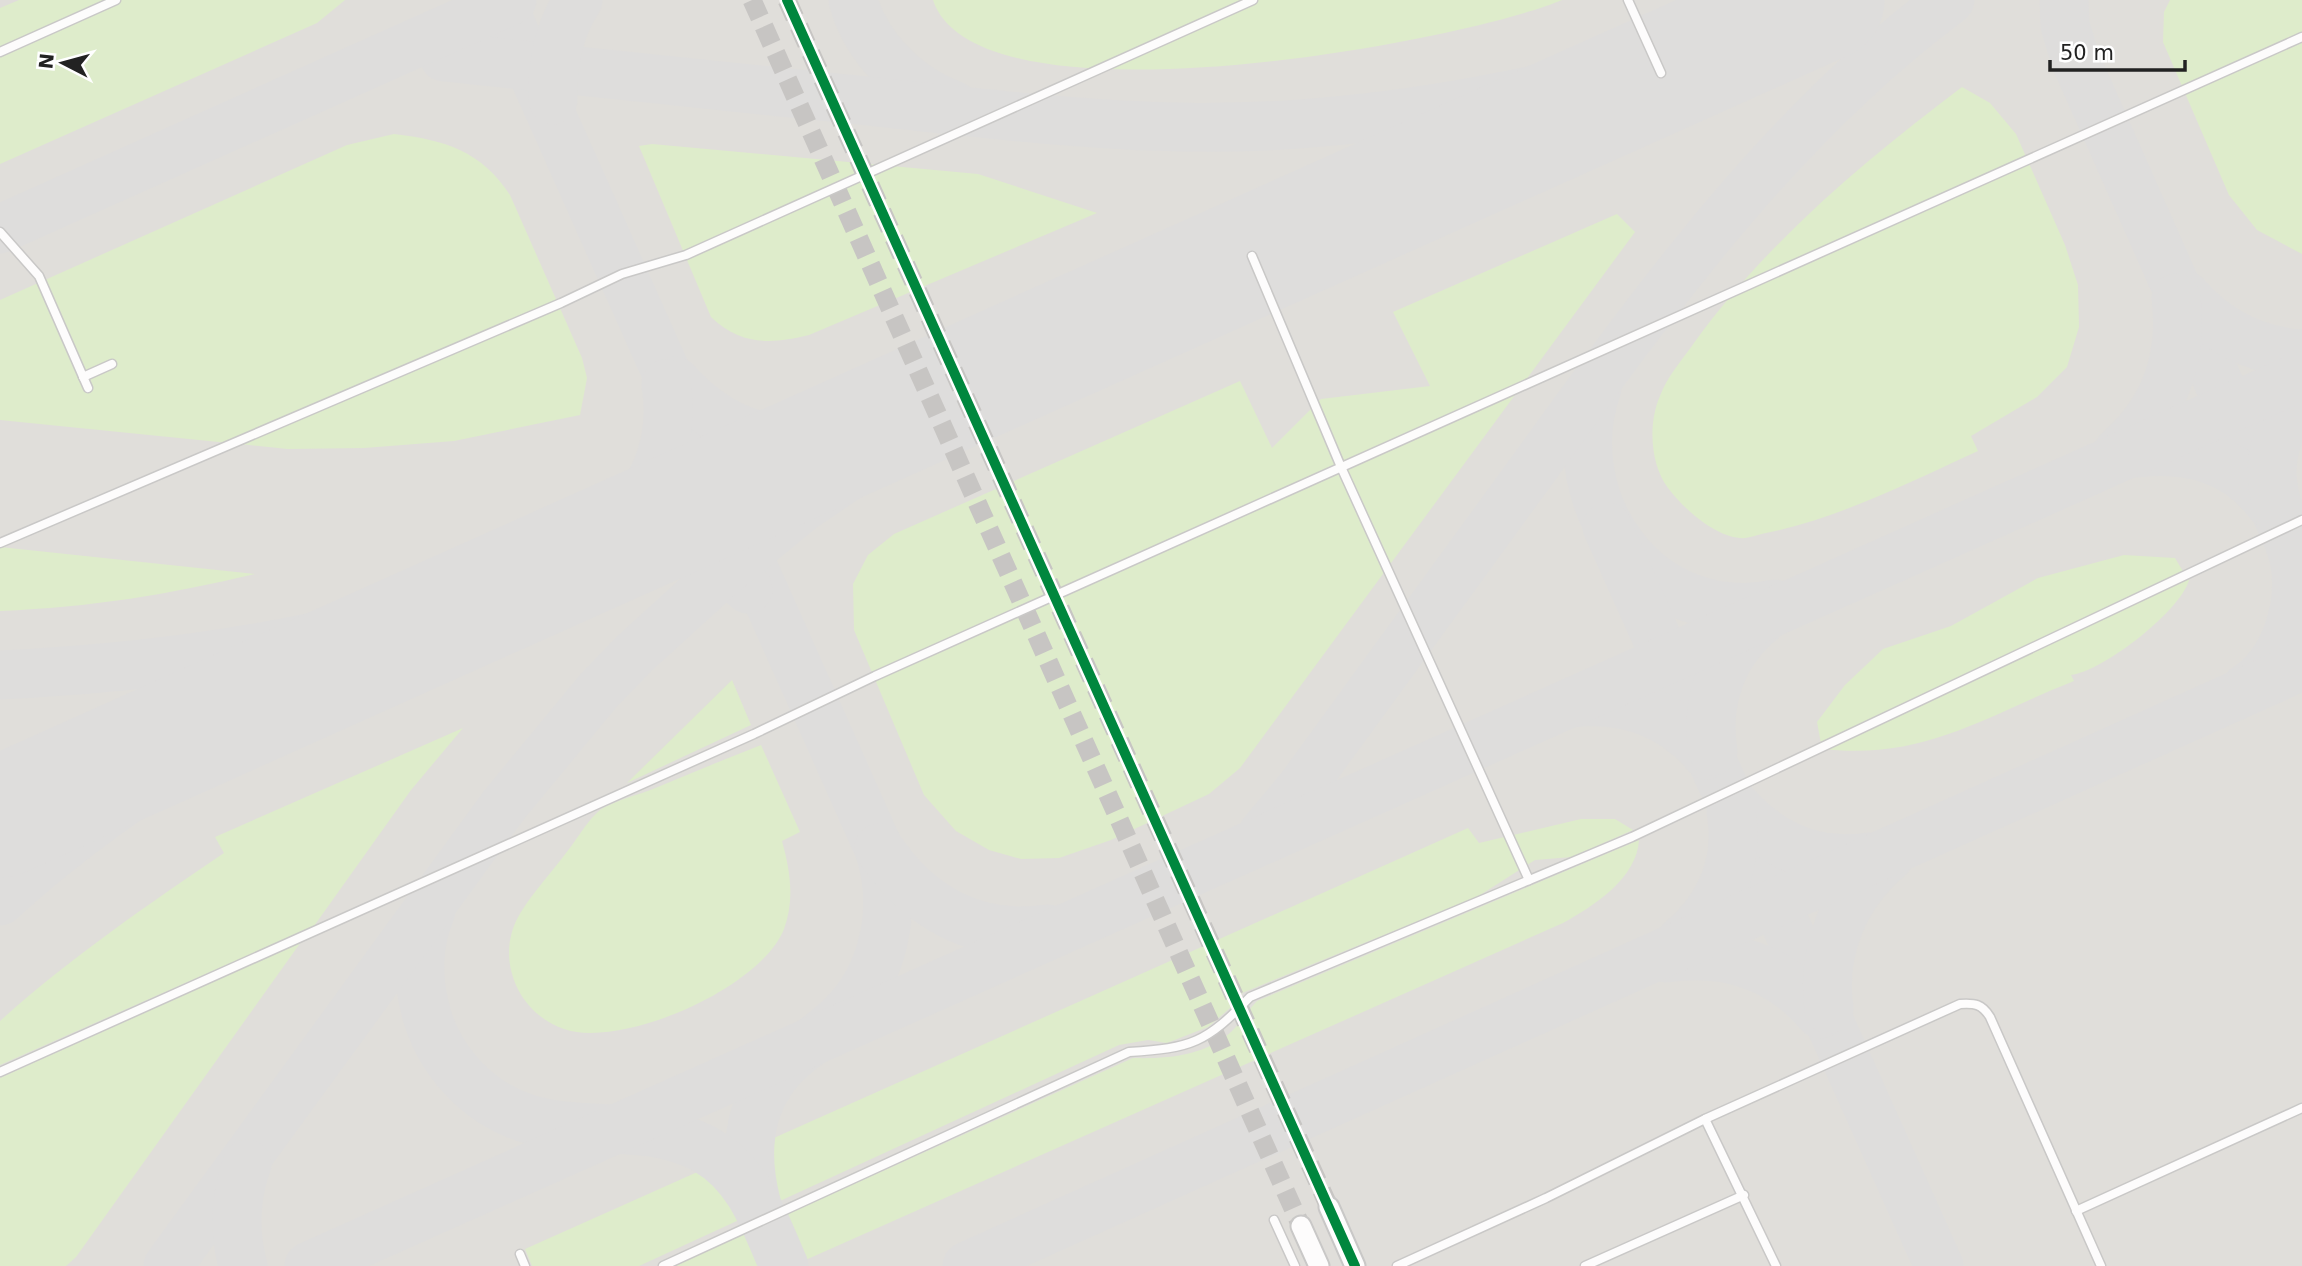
<svg xmlns="http://www.w3.org/2000/svg" width="2302" height="1266" font-family="'DejaVu Sans',sans-serif">
<style>
.airport{fill:#e0deda}
.grass{fill:#deeccb}
.lines{fill:none;stroke-linecap:round;stroke-linejoin:round}
.taxiway{stroke:#dedddc;stroke-width:49}
.runway{stroke:#dedddc;stroke-width:121}
.tertiary-tunnel{stroke:#c7c5c3;stroke-width:19;stroke-dasharray:19 10;stroke-linecap:butt}
.service-casing{stroke:#c9c8c7;stroke-width:11}
.tertiary-casing{stroke:#c9c8c7;stroke-width:23}
.service{stroke:#fdfcfc;stroke-width:8}
.tertiary{stroke:#fdfcfc;stroke-width:19}
.cycleway-casing{stroke:#fff;stroke-width:15}
.cycleway{stroke:#00873e;stroke-width:10}
</style>
<rect width="100%" height="100%" fill="#f0eeeb"/>
<!-- airport -->
<rect class="airport" x="0" y="0" width="2302" height="1266"/>
<!-- grass -->
<g class="grass">
<polygon points="19,0 345,0 317,23 0,164 0,8"/>
<path d="M933 0H1562C1463 42 977 133 933 0Z"/>
<polygon points="2170,0 2302,0 2302,254 2257,230 2229,195 2163,42 2164,12"/>
<path d="M1962 87 1990 103 2016 134 2065 245 2078 285 2079 327 2067 367 2037 397 1971 436 1978 451C1910 482 1840 518 1766 533 1759 534 1748 539 1740 538 1714 536 1683 508 1668 488 1650 464 1648 423 1660 396 1667 377 1682 360 1694 343 1766 243 1864 161 1962 87Z"/>
<path d="M394 134C445 140 481 151 510 195L582 358 587 378 580 415 454 441 364 448 288 449 0 420V300L347 145Z"/>
<path d="M652 144 978 174 1097 213 809 335C771 344 741 346 711 317L639 146Z"/>
<polygon points="1617,214 1635,232 1240,768 1209,794 1111,840 1059,858 1021,859 989,850 956,831 924,795 854,630 853,584 868,555 894,534 1240,381 1272,448 1321,399 1430,386 1393,312"/>
<path d="M0 547 255 574C166 595 92 607 0 611Z"/>
<path d="M2124 555 2175 558 2184 573 2190 576C2186 608 2102 672 2071 675L2074 681C1983 717 1925 760 1822 749L1817 722 1845 685 1883 649 1951 626 2038 578Z"/>
<polygon points="732,680 751,725 627,783"/>
<path d="M463 728 411 790 314 926 0 1065V1021C70 958 146 906 224 853L215 837Z"/>
<path d="M761 745 800 832 782 841C790 870 795 899 784 929 761 988 622 1049 564 1029 517 1013 493 956 521 912 534 891 551 873 566 853 577 840 589 817 603 808 618 800 637 795 653 789 689 774 725 759 761 745Z"/>
<polygon points="1581,819 1615,819 1633,830 1572,857 1535,860 1477,897 1242,993 1237,1002 1208,1027 1167,1043 1148,1040 1119,1045 639,1266 532,1266 525,1249 1468,828 1479,843"/>
<path d="M1639 840C1637 878 1594 906 1563 923L792 1266H672L1133 1058C1167 1059 1206 1056 1232 1031 1241 1022 1248 1010 1257 1001Z"/>
<polygon points="301,942 76,1257 66,1266 0,1266 0,1078"/>
</g>
<g class="lines">
<!-- taxiway -->
<g class="taxiway">
<path d="M500 0 878 847C899 905 885 977 839 1019 816 1041 786 1056 769 1084 746 1120 746 1162 756 1202"/>
<path d="M853 0C866 48 907 88 953 105"/>
<polyline points="2064,0 2065,25 2075,59 2302,571"/>
<path d="M444 57C585 72 726 86 867 101 972 112 1076 125 1181 127 1369 131 1555 91 1735 40"/>
<path d="M553 100C552 64 558 31 578 0"/>
<polyline points="0,229 512,0"/>
<path d="M2185 295C2215 330 2255 351 2302 354"/>
<path d="M675 381C723 435 777 449 847 437"/>
<path d="M1597 388C1557 503 1650 630 1775 604"/>
<path d="M2118 452C2165 410 2183 360 2176 298"/>
<path d="M2138 453C2188 447 2238 460 2269 503"/>
<polyline points="1607,527 1939,1266"/>
<path d="M607 541C650 496 676 448 666 384"/>
<path d="M611 550C661 541 710 554 748 589"/>
<path d="M0 675C148 668 297 649 439 604 515 580 588 548 663 520"/>
<path d="M2246 688C2284 664 2302 608 2295 564 2289 534 2274 508 2272 476 2271 445 2285 416 2302 391"/>
<path d="M1573 703C1625 697 1673 714 1707 755"/>
<path d="M1713 751C1705 701 1722 652 1762 620"/>
<path d="M1737 807C1772 846 1816 865 1869 857"/>
<path d="M1263 833 1300 789C1383 675 1466 561 1549 447 1666 285 1787 121 1950 0"/>
<path d="M879 848C918 907 976 940 1048 929"/>
<path d="M0 901C112 798 244 723 376 648"/>
<path d="M431 911C416 945 417 984 428 1019 436 1044 452 1068 471 1086 546 1155 628 1107 706 1150 750 1175 765 1223 784 1266"/>
<path d="M1682 940C1720 908 1740 862 1731 812"/>
<path d="M1666 958C1726 949 1780 967 1820 1014"/>
<path d="M1829 1009C1821 950 1844 895 1889 857"/>
<polyline points="168,1266 504,805 599,690 635,653 725,571 802,508 951,407 1096,326"/>
<path d="M243 1266C234 1232 235 1197 247 1164"/>
<polyline points="309,1266 2302,376"/>
<polyline points="967,1266 2302,666"/>
</g>
<!-- runway -->
<polyline class="runway" points="0,817 1824,0"/>
<!-- tertiary-tunnel -->
<g class="tertiary-tunnel">
<polyline points="752,0 1301,1226"/>
<polyline points="787,0 1329,1207"/>
</g>
<defs>
<g id="service">
<polyline points="1628,0 1661,73"/>
<polyline points="0,52 116,0"/>
<polyline points="0,232 39,276 88,388"/>
<polyline points="1252,256 1341,467 1529,880"/>
<polyline points="83,377 112,364"/>
<polyline points="0,543 561,303 622,274 686,255 1253,0"/>
<polyline points="0,1072 754,734 875,676 2302,37"/>
<polyline points="1705,1119 1776,1266"/>
<polyline points="2076,1211 2302,1108"/>
<polyline points="1274,1220 1295,1266"/>
<polyline points="520,1254 525,1266"/>
<path d="M663 1266 1129 1052C1192 1048 1206 1043 1250 997L1632 837 2302 520"/>
<path d="M1397 1266 1546 1198 1705 1119 1960 1004C1975 1003 1982 1004 1990 1017L2101 1266"/>
<polyline points="1585,1266 1744,1195"/>
</g>
<g id="tertiary">
<polyline points="1329,1207 1355,1266"/>
<polyline points="1301,1226 1319,1266"/>
</g>
</defs>
<!-- service casing -->
<use href="#service" class="service-casing"/>
<!-- tertiary casing -->
<use href="#tertiary" class="tertiary-casing"/>
<!-- service -->
<use href="#service" class="service"/>
<!-- tertiary -->
<use href="#tertiary" class="tertiary"/>
<defs>
<polyline id="cycleway" points="787,0 1355,1266"/>
</defs>
<!-- cycleway casing -->
<use href="#cycleway" class="cycleway-casing"/>
<!-- cycleway -->
<use href="#cycleway" class="cycleway"/>
</g>
<!-- north arrow -->
<g transform="translate(63 63) rotate(276)" stroke="#ffffff" stroke-width="5" paint-order="stroke">
<path d="M0-5L12 26L0 18L-12 26Z" fill="#222222"/>
<text y="-10" font-size="19" font-weight="bold" text-anchor="middle" fill="#222222">N</text>
</g>
<!-- scale -->
<path d="M2050 60v10h135v-10" fill="none" stroke="#222222" stroke-width="3.5"/>
<text x="2060" y="60" font-size="21" fill="#222222" stroke="#ffffff" stroke-width="5" paint-order="stroke">50 m</text>
</svg>
